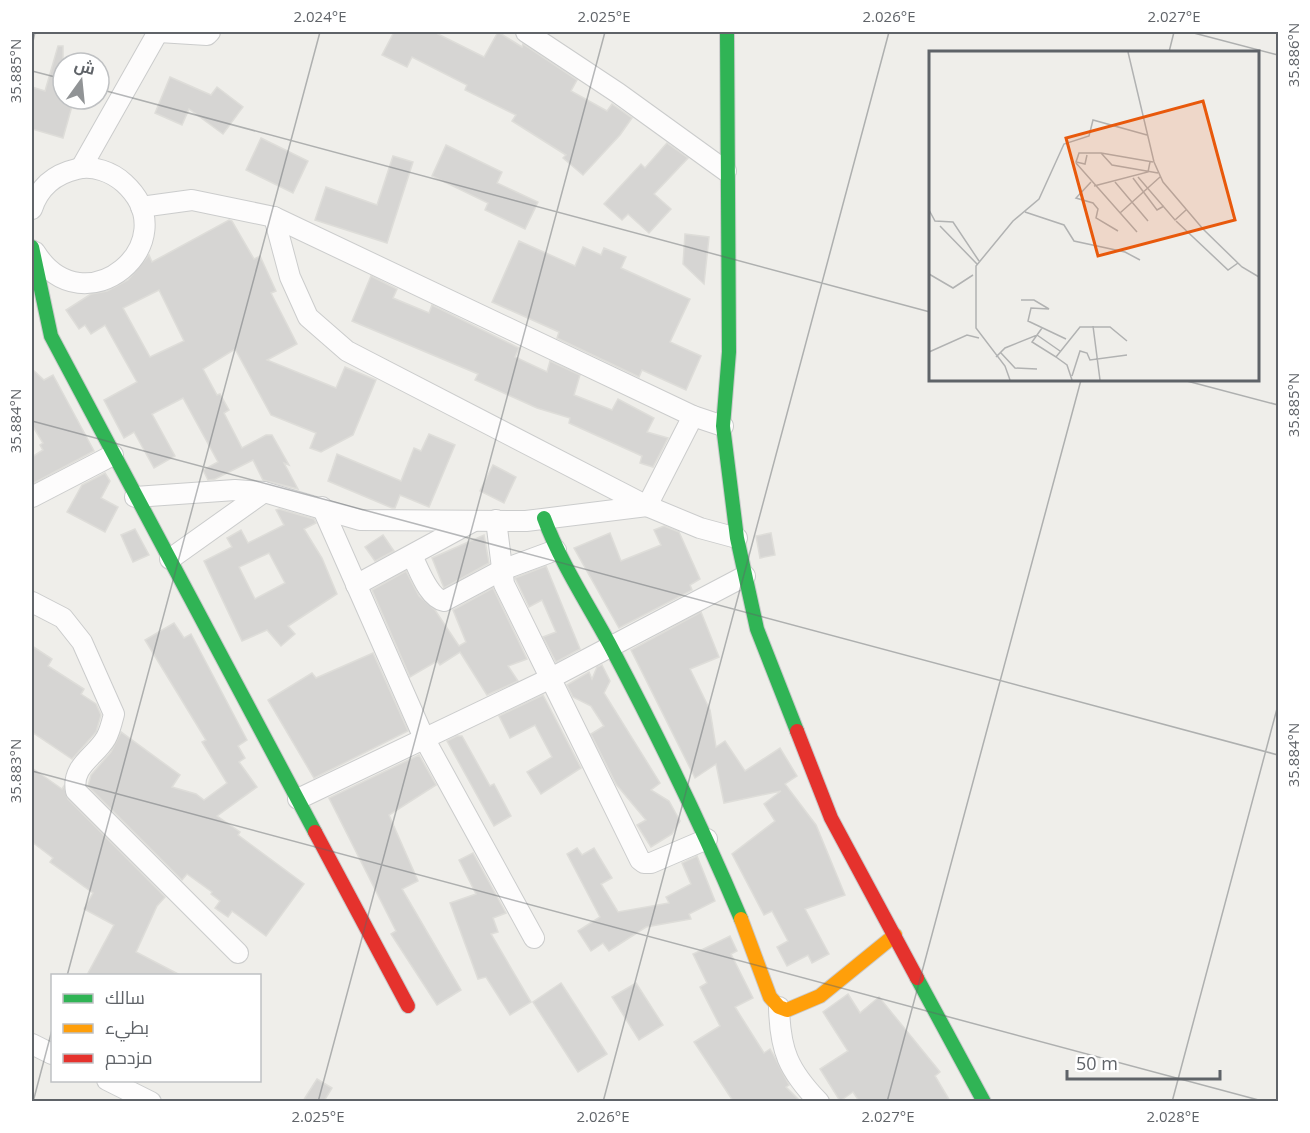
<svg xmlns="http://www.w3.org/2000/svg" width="1310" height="1133" font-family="'Open Sans',Cairo,sans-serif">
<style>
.building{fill:#d6d5d3;stroke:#deddd9;stroke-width:1.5;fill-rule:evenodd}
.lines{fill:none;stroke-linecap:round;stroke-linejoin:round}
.street-casing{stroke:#cbcccc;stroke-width:22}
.fast-casing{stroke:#cacacb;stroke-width:16}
.slow-casing{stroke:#cacacb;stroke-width:16}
.jam-casing{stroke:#cacacb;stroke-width:16}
.street{stroke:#fdfcfc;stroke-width:20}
.fast{stroke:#30b455;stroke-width:14}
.slow{stroke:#ff9f0a;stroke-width:14}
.jam{stroke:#e5322d;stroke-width:14}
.ticks{fill:none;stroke:#5f6368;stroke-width:1.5;stroke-opacity:0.45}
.inset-road{fill:none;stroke:#b1b2b2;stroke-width:1.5}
.view{fill:#e8590c;fill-opacity:0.15;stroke:#e8590c;stroke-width:3}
.inset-edge{fill:none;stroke:#5f6368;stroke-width:3}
.neatline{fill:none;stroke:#5f6368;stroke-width:2}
.ticks-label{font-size:15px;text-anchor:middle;fill:#5f6368}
</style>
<rect width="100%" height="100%" fill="#efeeea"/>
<!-- building -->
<g class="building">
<polygon points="394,32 434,32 484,57 498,32 522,47 523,44 577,80 571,91 607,111 612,104 632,118 620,135 583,175 563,158 566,155 512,121 516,115 465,90 467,85 412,57 407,67 382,55"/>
<polygon points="58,46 63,46 63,99 74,99 63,138 32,129 32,87 45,91"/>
<polygon points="170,77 211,95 217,87 243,107 223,134 189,109 182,125 155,113"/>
<polygon points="261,138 308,161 293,193 246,170"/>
<polygon points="667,143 688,158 654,194 671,209 649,233 628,214 622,220 604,204 641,164 645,168"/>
<polygon points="446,145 502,172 497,183 538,202 525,229 485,210 488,203 432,176"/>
<polygon points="393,156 413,162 387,243 315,220 326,187 377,205"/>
<path d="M229 220 232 221 254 259 260 256 276 291 271 293 297 344 267 360 336 388 345 367 376 380 353 435 321 452 310 448 316 433 271 415 235 349 203 369 217 395 220 394 229 410 224 413 242 448 266 435H272L289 465 284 463 298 489 263 480 253 460 215 479 208 480 203 470 218 462 183 398 152 414 175 456 154 468 134 432 124 438 104 400 137 382 105 325 91 334 85 325 79 329 66 310 91 294 107 291 128 280 149 255 152 262ZM159 290 184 341 150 357 123 308Z"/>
<polygon points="685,234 709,237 704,284 683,264"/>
<polygon points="519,241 575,266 583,247 601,255 604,248 626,257 621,268 690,299 670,342 701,356 686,390 642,370 639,377 557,338 559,332 492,302"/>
<polygon points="371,276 397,289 393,298 429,313 432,305 519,348 515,357 547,372 550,361 580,375 574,395 612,410 618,399 654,418 647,432 668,438 653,467 640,463 642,456 569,423 570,418 537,408 475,380 478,374 352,321"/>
<polygon points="32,369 44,380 53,375 94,451 32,484 32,457 43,450 40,445 43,443 32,425"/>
<polygon points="429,434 455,445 429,507 400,495 395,508 392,508 328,481 337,454 401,481 414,448 421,451"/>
<polygon points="493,465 516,477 504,503 480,491"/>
<polygon points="105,473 110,481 101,498 118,507 105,532 67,512 82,485"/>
<path d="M279 509 314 519 316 523 304 529 322 558 337 594 288 626 295 634 281 646 267 630 242 641 204 561 232 547 227 538 241 530 248 543 284 525 276 510ZM269 553 285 583 255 599 239 567Z"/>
<polygon points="664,526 679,532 700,579 690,585 692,590 619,628 574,548 610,533 621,561 661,545 654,530"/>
<polygon points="135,529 149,555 133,562 121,535"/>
<polygon points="771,533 775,555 760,558 756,536"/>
<polygon points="383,535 394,551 375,561 365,547"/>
<polygon points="484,535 489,563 444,588 432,558"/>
<polygon points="546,566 580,649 556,662 543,637 556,632 542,600 529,607 515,578"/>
<polygon points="406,571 419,596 435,610 459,646 466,642 453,610 493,588 527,659 508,666 518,681 487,695 460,652 440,665 437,661 410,677 372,590"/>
<polygon points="701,612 719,657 690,669 710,710 716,747 725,741 745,771 780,748 797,776 785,784 816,825 845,895 805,909 829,954 812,963 808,955 787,966 777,947 788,941 772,911 764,915 732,854 775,821 764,804 781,791 724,803 716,764 695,778 631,650"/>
<polygon points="174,623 184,638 191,634 247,740 238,746 245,758 239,762 257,787 217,816 240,832 238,835 304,884 266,936 232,911 228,917 215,908 220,901 211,894 212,892 187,874 182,880 88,786 91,775 111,752 121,732 180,775 172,787 196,794 204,800 227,783 202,742 206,740 145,640"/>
<polygon points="32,646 52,659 48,666 84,689 81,694 96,704 101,715 96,732 72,759 32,732"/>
<polygon points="373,653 408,731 314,778 268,700 312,673 316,678"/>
<polygon points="602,665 610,681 604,693 660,783 651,790 669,801 680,821 672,834 651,847 637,825 646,820 616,784 591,734 604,726 591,706 573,697 567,685 589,672 592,679 597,667"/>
<polygon points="543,695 581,768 541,794 527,772 552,757 535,725 510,738 499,716"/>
<polygon points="457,736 462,736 490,786 494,784 511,816 494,826 447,741"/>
<polygon points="419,755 436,785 389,815 418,881 402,889 461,990 437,1005 391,934 396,931 329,798"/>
<polygon points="32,768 62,789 64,786 68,799 165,897 157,906 136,952 180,975 87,975 114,925 84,909 93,893 50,862 53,858 32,842"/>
<polygon points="577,848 582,855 594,848 612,878 601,884 618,912 669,903 666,897 691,884 682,863 697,856 715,901 689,914 691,919 646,927 609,951 603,943 591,951 578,931 600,917 567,854"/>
<polygon points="473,853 506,913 493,918 498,932 491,934 531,1002 510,1015 486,977 478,979 450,903 476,894 459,860"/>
<polygon points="730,936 737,951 731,954 753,998 735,1007 764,1053 770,1049 773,1054 789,1085 786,1087 800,1101 733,1101 694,1042 720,1026 700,987 707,983 693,954"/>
<polygon points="561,983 607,1054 578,1072 533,1002"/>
<polygon points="636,983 663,1025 639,1040 612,997"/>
<polygon points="848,994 860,1013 879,997 940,1072 935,1076 950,1101 859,1101 853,1092 840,1101 820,1069 848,1051 823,1012"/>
<polygon points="317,1079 332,1088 324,1101 303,1101"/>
</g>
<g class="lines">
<defs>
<g id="street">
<polyline points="159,32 207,35 210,32"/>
<polyline points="526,32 618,93 726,171"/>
<polyline points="81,168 158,32"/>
<polyline points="141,207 192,200 274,217 693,416 723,426"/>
<path d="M32 209C39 187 55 174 77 169 93 165 112 172 124 183 189 242 84 331 35 252"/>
<polyline points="274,217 290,277 308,317 347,351 647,506 700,528 737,538"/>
<polyline points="32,497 113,455"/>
<polyline points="135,497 235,490 264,492 360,520 526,521 647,506 693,416"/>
<polyline points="322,507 424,738 534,938"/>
<polyline points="496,520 504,584 640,860 644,863 651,863 707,839"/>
<path d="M412 556C419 569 428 598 444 601L502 570 556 550"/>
<polyline points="170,559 264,492"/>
<polyline points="356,585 472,522"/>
<path d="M32 602 63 618 82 642 114 714C112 722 110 731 106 738 95 757 71 766 76 791L238 953"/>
<polyline points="298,799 551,678 745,576"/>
<path d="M779 1007C780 1050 788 1070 819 1102"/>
<polyline points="32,1044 52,1054"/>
<polyline points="107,1080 151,1102"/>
</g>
<g id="fast">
<polyline points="727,32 729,352 723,426 737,538 757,629 797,731"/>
<polyline points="32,247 51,336 315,832"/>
<path d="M544 518C561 564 588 604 611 647 658 736 702 826 741 919"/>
<polyline points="917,978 984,1102"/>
</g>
<polyline id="slow" points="741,919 770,997 779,1007 787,1010 820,996 895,935"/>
<g id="jam">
<polyline points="797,731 831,818 917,978"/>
<polyline points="315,832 408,1006"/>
</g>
</defs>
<!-- street casing -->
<use href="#street" class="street-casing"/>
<!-- fast casing -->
<use href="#fast" class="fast-casing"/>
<!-- slow casing -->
<use href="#slow" class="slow-casing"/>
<!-- jam casing -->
<use href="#jam" class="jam-casing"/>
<!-- street -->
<use href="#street" class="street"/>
<!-- fast -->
<use href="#fast" class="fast"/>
<!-- slow -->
<use href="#slow" class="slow"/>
<!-- jam -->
<use href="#jam" class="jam"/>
</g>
<!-- ticks -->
<path class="ticks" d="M1190 32 1278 55M32 46 35 32M1169 52 1174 32M32 71 63 79M99 89 930 312M1183 380 1278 405M32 421 1278 755M32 771 1266 1102M67 976 320 32M33 1102 52 1030M318 1102 605 32M603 1102 889 32M887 1102 1081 380M1172 1102 1278 705"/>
<!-- overview -->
<g transform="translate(929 51)">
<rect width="330" height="330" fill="#efeeea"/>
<path class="inset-road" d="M199 1 225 111 234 131 274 178 313 216 330 226M172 102 183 114 229 122M158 104 156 113 147 111 150 102H172L224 111M147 112 208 181M209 126 246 169 257 159M204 127 228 159 235 155M162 131 147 147 164 152 169 158 167 167 189 180M186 131 219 170M165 135 219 121 221 111M0 159 6 170 24 171 50 210M96 161 135 174 145 190 196 201 211 209M191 162 231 126M247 170 299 219 309 212M11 175 48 213M0 223 24 237 44 224M92 249H105L120 258 102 257 99 270 137 288M164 275 171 329M113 277 103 291 127 306 151 276H181L198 290M0 301 38 284 50 287M72 302 86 317 108 318M67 306 76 297 108 284 131 300M127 306 138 314 143 329M143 325 151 300 158 302 161 309 198 304M81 329 76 315 47 277V215L84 170 110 148 135 93 160 85 164 69 218 84"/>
<path class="view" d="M274 50 306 169 169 205 137 87Z"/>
<rect width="330" height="330" class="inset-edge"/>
</g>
<!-- border -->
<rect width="1310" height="1133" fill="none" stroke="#ffffff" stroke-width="66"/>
<!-- legend -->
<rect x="51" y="974" width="210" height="108" fill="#ffffff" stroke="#bfc1c3" stroke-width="1.5"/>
<rect x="63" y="994" width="30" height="9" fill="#30b455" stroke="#bfc1c3" stroke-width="1.5"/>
<text x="105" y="1004" font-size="18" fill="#5f6368">سالك</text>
<rect x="63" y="1024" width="30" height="9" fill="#ff9f0a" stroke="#bfc1c3" stroke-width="1.5"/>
<text x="105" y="1034" font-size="18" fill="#5f6368">بطيء</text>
<rect x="63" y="1054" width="30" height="9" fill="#e5322d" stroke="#bfc1c3" stroke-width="1.5"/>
<text x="105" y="1064" font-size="18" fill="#5f6368">مزدحم</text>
<!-- north arrow -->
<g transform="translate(81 81) rotate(15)"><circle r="28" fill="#ffffff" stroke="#bfc1c3" stroke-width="1.5"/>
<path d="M0-4.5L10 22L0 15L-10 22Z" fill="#919496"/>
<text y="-9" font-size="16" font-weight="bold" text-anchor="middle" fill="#5f6368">ش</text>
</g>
<!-- scale -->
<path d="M1067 1070v9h153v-9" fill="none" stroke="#5f6368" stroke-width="3"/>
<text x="1076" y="1070" font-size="18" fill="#5f6368" stroke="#ffffff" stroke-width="4.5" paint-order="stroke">50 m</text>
<rect x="33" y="33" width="1244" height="1067" class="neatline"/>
<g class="ticks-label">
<text x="320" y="22">2.024°E</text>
<text x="604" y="22">2.025°E</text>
<text x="889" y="22">2.026°E</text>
<text x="1174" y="22">2.027°E</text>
<text transform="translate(1294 55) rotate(-90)" y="5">35.886°N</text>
<text transform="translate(16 71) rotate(-90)" y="5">35.885°N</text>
<text transform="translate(1294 405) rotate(-90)" y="5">35.885°N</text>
<text transform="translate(16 421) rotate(-90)" y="5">35.884°N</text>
<text transform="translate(1294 755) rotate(-90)" y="5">35.884°N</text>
<text transform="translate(16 771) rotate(-90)" y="5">35.883°N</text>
<text x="318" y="1122">2.025°E</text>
<text x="603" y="1122">2.026°E</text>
<text x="888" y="1122">2.027°E</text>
<text x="1173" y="1122">2.028°E</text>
</g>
</svg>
